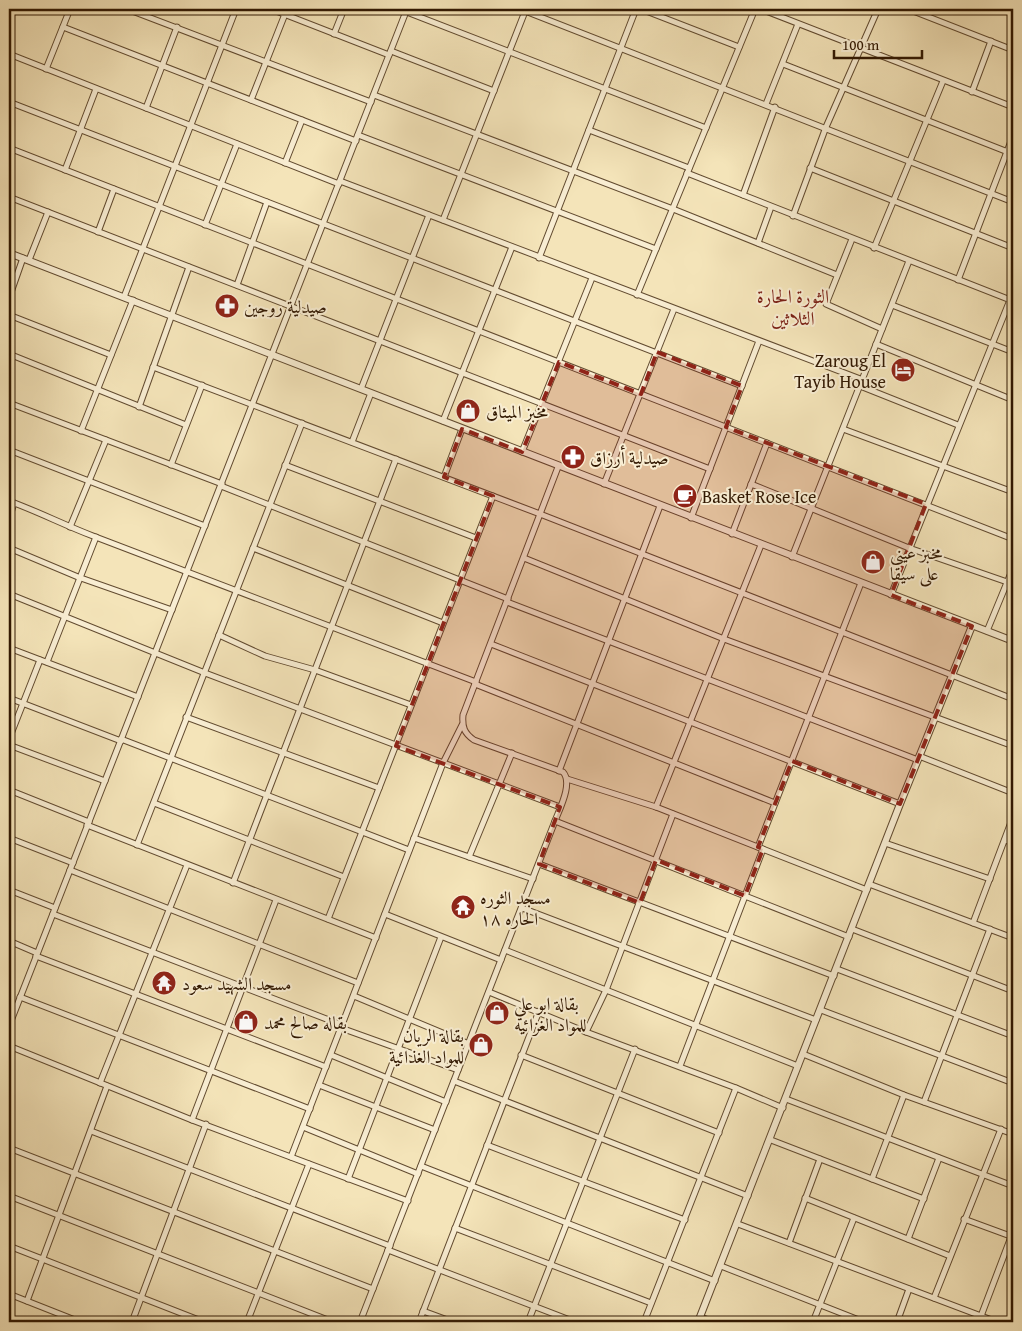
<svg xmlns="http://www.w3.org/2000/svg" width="1022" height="1331" font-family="'Gentium Book Plus',Amiri,serif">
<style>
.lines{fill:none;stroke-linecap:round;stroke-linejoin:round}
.minor-casing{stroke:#624b30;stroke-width:7}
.tertiary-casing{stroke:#624b30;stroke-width:8}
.minor{stroke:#f8edd2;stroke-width:5}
.tertiary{stroke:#f8edd2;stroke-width:6}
.marked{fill:#8f2418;fill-opacity:0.2;stroke:#8f2418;stroke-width:4;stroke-dasharray:10 6;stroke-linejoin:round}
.labels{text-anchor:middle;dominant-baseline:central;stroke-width:4;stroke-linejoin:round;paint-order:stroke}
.poi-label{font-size:18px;fill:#311802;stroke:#f8edd2;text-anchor:start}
.neighbourhood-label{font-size:19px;fill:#7a1f14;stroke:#f8edd2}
</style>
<rect width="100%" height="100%" fill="#f4e4b9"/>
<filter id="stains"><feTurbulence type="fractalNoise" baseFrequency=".004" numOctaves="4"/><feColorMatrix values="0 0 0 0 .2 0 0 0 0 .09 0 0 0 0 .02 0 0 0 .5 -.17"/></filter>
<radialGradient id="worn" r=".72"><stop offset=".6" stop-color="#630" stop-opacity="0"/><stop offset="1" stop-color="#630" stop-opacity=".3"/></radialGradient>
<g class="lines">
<defs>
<g id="minor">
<polyline points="127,9 371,102"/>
<polyline points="271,9 389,55"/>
<polyline points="399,9 706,128"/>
<polyline points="520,9 1013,202"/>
<polyline points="641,9 739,47"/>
<polyline points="761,9 1013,107"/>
<polyline points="908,9 1013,50"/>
<polyline points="9,14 11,9"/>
<polyline points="63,27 356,141"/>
<polyline points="334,34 344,9"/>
<polyline points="391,51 494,91"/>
<polyline points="9,54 339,184"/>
<polyline points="783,64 1013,154"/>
<polyline points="46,69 70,9"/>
<polyline points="972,92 991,41"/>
<polyline points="374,95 673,209 837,275"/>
<polyline points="251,100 287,9"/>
<polyline points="9,102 742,386"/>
<polyline points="766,104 798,24"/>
<polyline points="146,108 177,27"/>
<polyline points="589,130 689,168"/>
<polyline points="358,135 656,249"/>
<polyline points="9,148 1013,539"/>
<polyline points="285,163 302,120"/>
<polyline points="810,168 1013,248"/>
<polyline points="65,170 96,89"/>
<polyline points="687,173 1013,301"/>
<polyline points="340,181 863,380"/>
<polyline points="743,195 775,107"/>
<polyline points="9,197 710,469"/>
<polyline points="793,216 826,127 878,9"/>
<polyline points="443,220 526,9"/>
<polyline points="205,225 237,144"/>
<polyline points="98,232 114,189"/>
<polyline points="852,239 826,304 882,329"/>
<polyline points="758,243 771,207"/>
<polyline points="874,248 943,81"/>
<polyline points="539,258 636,9"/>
<polyline points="29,260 48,212"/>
<polyline points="958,280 1013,136"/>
<polyline points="237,285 267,202"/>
<polyline points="637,295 755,9"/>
<polyline points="124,297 236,9"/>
<polyline points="9,298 23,258"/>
<polyline points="892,305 1013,352"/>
<polyline points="9,315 111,355"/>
<polyline points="876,344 1013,400"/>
<polyline points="9,354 186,425"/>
<polyline points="153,367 540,514 1013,699"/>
<polyline points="860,386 958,425"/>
<polyline points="361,389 429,215"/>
<polyline points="9,403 222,484"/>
<polyline points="139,407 189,267"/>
<polyline points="443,421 512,247"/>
<polyline points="843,429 1013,492"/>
<polyline points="81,431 133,300"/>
<polyline points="352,442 371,393"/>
<polyline points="9,450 205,526"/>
<polyline points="522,452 592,278"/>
<polyline points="171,465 202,385"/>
<polyline points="285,465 476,538"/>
<polyline points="444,477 462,429"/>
<polyline points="604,484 674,309"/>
<polyline points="751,484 909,548 1013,584"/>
<polyline points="221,486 508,599"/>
<path d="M9 501C37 511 64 525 93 536 220 585 348 633 476 682"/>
<polyline points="691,518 759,341"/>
<polyline points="9,519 14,503"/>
<polyline points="70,527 106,440"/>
<polyline points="732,534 767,443"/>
<polyline points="9,548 78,577 172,610"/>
<polyline points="253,548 443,623"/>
<polyline points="792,557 909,261"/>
<polyline points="524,558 724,639 1013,746"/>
<polyline points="9,594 205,673 560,807"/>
<polyline points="891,595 1010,300"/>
<polyline points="507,602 918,760"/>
<polyline points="987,631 1013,568"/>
<polyline points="219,635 265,656 315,670 411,705"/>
<polyline points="491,644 900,804"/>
<polyline points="9,648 138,697"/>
<polyline points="47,662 96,537"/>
<polyline points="475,684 775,803"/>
<polyline points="9,698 121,741"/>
<polyline points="186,717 379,788"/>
<polyline points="9,739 40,660"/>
<polyline points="121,739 409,850"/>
<polyline points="9,745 105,781"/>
<polyline points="919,756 1013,793"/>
<polyline points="559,771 660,506"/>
<polyline points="567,779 656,807 867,890"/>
<polyline points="9,790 89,822"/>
<polyline points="154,803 344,877"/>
<polyline points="656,807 761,545"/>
<polyline points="555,821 849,937"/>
<polyline points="87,825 376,938"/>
<polyline points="9,838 73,863"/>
<polyline points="414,838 533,879"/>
<polyline points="1005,840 1013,843"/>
<polyline points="885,843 990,879"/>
<polyline points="137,845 302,423"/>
<polyline points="758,847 861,583"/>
<polyline points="469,857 512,753"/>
<polyline points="539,864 834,976"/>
<polyline points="70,870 358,983"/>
<polyline points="233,883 396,459"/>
<polyline points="869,884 1013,938"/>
<polyline points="9,890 55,908"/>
<polyline points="522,908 816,1020"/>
<polyline points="53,914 342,1025"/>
<polyline points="385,914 501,960"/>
<polyline points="328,919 493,496"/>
<polyline points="973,923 1013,817"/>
<polyline points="852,929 1013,991"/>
<polyline points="9,941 37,953"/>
<polyline points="505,950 798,1066"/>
<polyline points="36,956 326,1067"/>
<polyline points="837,969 1013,1036"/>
<polyline points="489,992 586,1032 736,1088 783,1108"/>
<polyline points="354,996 469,1044"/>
<polyline points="20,997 310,1109"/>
<polyline points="821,1010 1013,1083"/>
<polyline points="9,1026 407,9"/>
<polyline points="341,1028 458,1070"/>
<polyline points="586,1032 606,990 673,814"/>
<polyline points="9,1046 192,1120 408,1201"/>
<polyline points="803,1054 904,1095 1013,1134"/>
<polyline points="331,1055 446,1102"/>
<polyline points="521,1055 719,1133"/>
<polyline points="680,1066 763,849"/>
<polyline points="454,1081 748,1196"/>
<polyline points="100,1083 187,865"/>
<polyline points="319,1085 435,1130"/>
<polyline points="786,1099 1013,1186"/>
<polyline points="924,1102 990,929"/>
<polyline points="192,1120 276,900"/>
<polyline points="303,1127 418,1174"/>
<polyline points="91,1131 390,1246"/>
<polyline points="771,1140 924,1199"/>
<polyline points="487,1145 685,1220"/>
<polyline points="9,1148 373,1289"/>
<polyline points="291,1157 443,763 462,725"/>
<polyline points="421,1166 715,1281"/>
<polyline points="348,1179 441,937"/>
<polyline points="872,1179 904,1095"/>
<polyline points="9,1196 333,1322"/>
<polyline points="805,1198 950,1256"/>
<polyline points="964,1219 1013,1237"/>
<polyline points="738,1224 997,1322"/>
<polyline points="455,1228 651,1303"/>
<polyline points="908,1239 939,1158"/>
<polyline points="789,1243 820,1159"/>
<polyline points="9,1246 204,1322"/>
<polyline points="388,1250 575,1322"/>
<polyline points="721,1266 864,1322"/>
<polyline points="9,1294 80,1322"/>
<polyline points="934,1298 1001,1129"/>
<polyline points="27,1301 107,1086"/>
<polyline points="423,1311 453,1322"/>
<polyline points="981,1316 1011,1237"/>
<polyline points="700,1317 715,1322"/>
<polyline points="132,1322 206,1124"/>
<polyline points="247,1322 309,1164"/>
<path d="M360 1322 555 821C560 808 573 783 563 772L474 740C464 733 462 727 463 715L558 467"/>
<polyline points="419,1322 539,1011"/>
<polyline points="528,1322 635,1049"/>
<polyline points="644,1322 736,1088"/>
<polyline points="813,1322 854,1218"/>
<polyline points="897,1322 909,1289"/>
</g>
<g id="tertiary">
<polyline points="9,253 1013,641"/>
<polyline points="698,1322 900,804 972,626"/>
</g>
</defs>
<!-- minor casing -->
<use href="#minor" class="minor-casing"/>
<!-- tertiary casing -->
<use href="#tertiary" class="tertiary-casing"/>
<!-- minor -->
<use href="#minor" class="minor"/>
<!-- tertiary -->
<use href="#tertiary" class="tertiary"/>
</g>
<!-- marked area -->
<path class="marked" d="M657 352 742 386 726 427 926 504 891 595 972 626 900 804 792 761 758 847 763 849 745 896 656 860 640 903 539 864 560 807 396 746 493 496 444 477 462 429 522 452 559 362 641 394Z"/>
<!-- icons -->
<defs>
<symbol id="pharmacy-disc" viewBox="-11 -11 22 22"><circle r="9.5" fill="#8f2418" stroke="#f8edd2"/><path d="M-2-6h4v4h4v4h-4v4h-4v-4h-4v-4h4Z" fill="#fff"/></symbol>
<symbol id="hotel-disc" viewBox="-11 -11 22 22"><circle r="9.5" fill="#8f2418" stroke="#f8edd2"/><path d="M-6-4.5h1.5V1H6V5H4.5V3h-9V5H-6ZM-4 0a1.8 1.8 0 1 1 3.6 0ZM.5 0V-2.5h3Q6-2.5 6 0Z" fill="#fff"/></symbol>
<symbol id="shop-disc" viewBox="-11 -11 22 22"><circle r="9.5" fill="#8f2418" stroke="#f8edd2"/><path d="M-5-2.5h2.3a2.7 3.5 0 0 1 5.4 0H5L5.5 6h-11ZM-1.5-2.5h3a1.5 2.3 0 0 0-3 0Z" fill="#fff"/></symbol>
<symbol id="cafe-disc" viewBox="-11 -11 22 22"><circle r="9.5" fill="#8f2418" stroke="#f8edd2"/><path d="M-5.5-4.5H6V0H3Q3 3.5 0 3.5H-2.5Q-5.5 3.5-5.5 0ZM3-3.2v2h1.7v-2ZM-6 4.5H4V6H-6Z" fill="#fff"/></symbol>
<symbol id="temple-disc" viewBox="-11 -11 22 22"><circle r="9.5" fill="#8f2418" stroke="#f8edd2"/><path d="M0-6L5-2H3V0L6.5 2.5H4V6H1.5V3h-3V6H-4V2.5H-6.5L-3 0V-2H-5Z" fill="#fff"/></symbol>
</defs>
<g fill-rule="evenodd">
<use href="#pharmacy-disc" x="213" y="292" width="28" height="28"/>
<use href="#hotel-disc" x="889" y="356" width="28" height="28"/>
<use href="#shop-disc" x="454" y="397" width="28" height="28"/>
<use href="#pharmacy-disc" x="559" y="443" width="28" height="28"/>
<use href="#cafe-disc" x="671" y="482" width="28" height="28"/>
<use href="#shop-disc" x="859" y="548" width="28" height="28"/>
<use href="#temple-disc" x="449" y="893" width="28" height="28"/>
<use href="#temple-disc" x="150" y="969" width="28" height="28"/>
<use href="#shop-disc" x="483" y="999" width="28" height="28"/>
<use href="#shop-disc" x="232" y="1008" width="28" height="28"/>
<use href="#shop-disc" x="467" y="1031" width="28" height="28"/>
</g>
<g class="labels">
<!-- poi labels -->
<g class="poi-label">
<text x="244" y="306">صيدلية روجين</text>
<text x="886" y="360" text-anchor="end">Zaroug El<tspan x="886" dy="21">Tayib House</tspan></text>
<text x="486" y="411">مخبز الميثاق</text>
<text x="590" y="457">صيدلية أرزاق</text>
<text x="702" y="496">Basket Rose Ice</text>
<text x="890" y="552">مخبز عيني<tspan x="890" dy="21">على سيقا</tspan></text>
<text x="480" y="897">مسجد الثوره<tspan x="480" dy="21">الحاره ١٨</tspan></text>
<text x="182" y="983">مسجد الشهيد سعود</text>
<text x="514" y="1003">بقالة ابو علي<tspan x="514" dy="21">للمواد الغزائيه</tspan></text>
<text x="264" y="1022">بقاله صالح محمد</text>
<text x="464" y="1035" text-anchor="end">بقالة الريان<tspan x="464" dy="21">للمواد الغذائية</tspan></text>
</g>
<!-- neighbourhood labels -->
<g class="neighbourhood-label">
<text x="793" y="296">الثورة الحارة<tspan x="793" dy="22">الثلاثين</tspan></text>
</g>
</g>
<!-- margin -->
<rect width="1022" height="1331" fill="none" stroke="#f4e4b9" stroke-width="30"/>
<rect x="10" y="10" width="1002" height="1311" fill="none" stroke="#311802" stroke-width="2.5"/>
<rect x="15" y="15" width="992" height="1301" fill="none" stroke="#311802"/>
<!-- scale -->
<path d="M834 50v8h88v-8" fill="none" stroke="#311802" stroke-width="2.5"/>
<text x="842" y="50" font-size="15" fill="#311802" stroke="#f8edd2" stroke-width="4" paint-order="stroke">100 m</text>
<rect width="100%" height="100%" filter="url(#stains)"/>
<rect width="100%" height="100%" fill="url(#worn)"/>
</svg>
